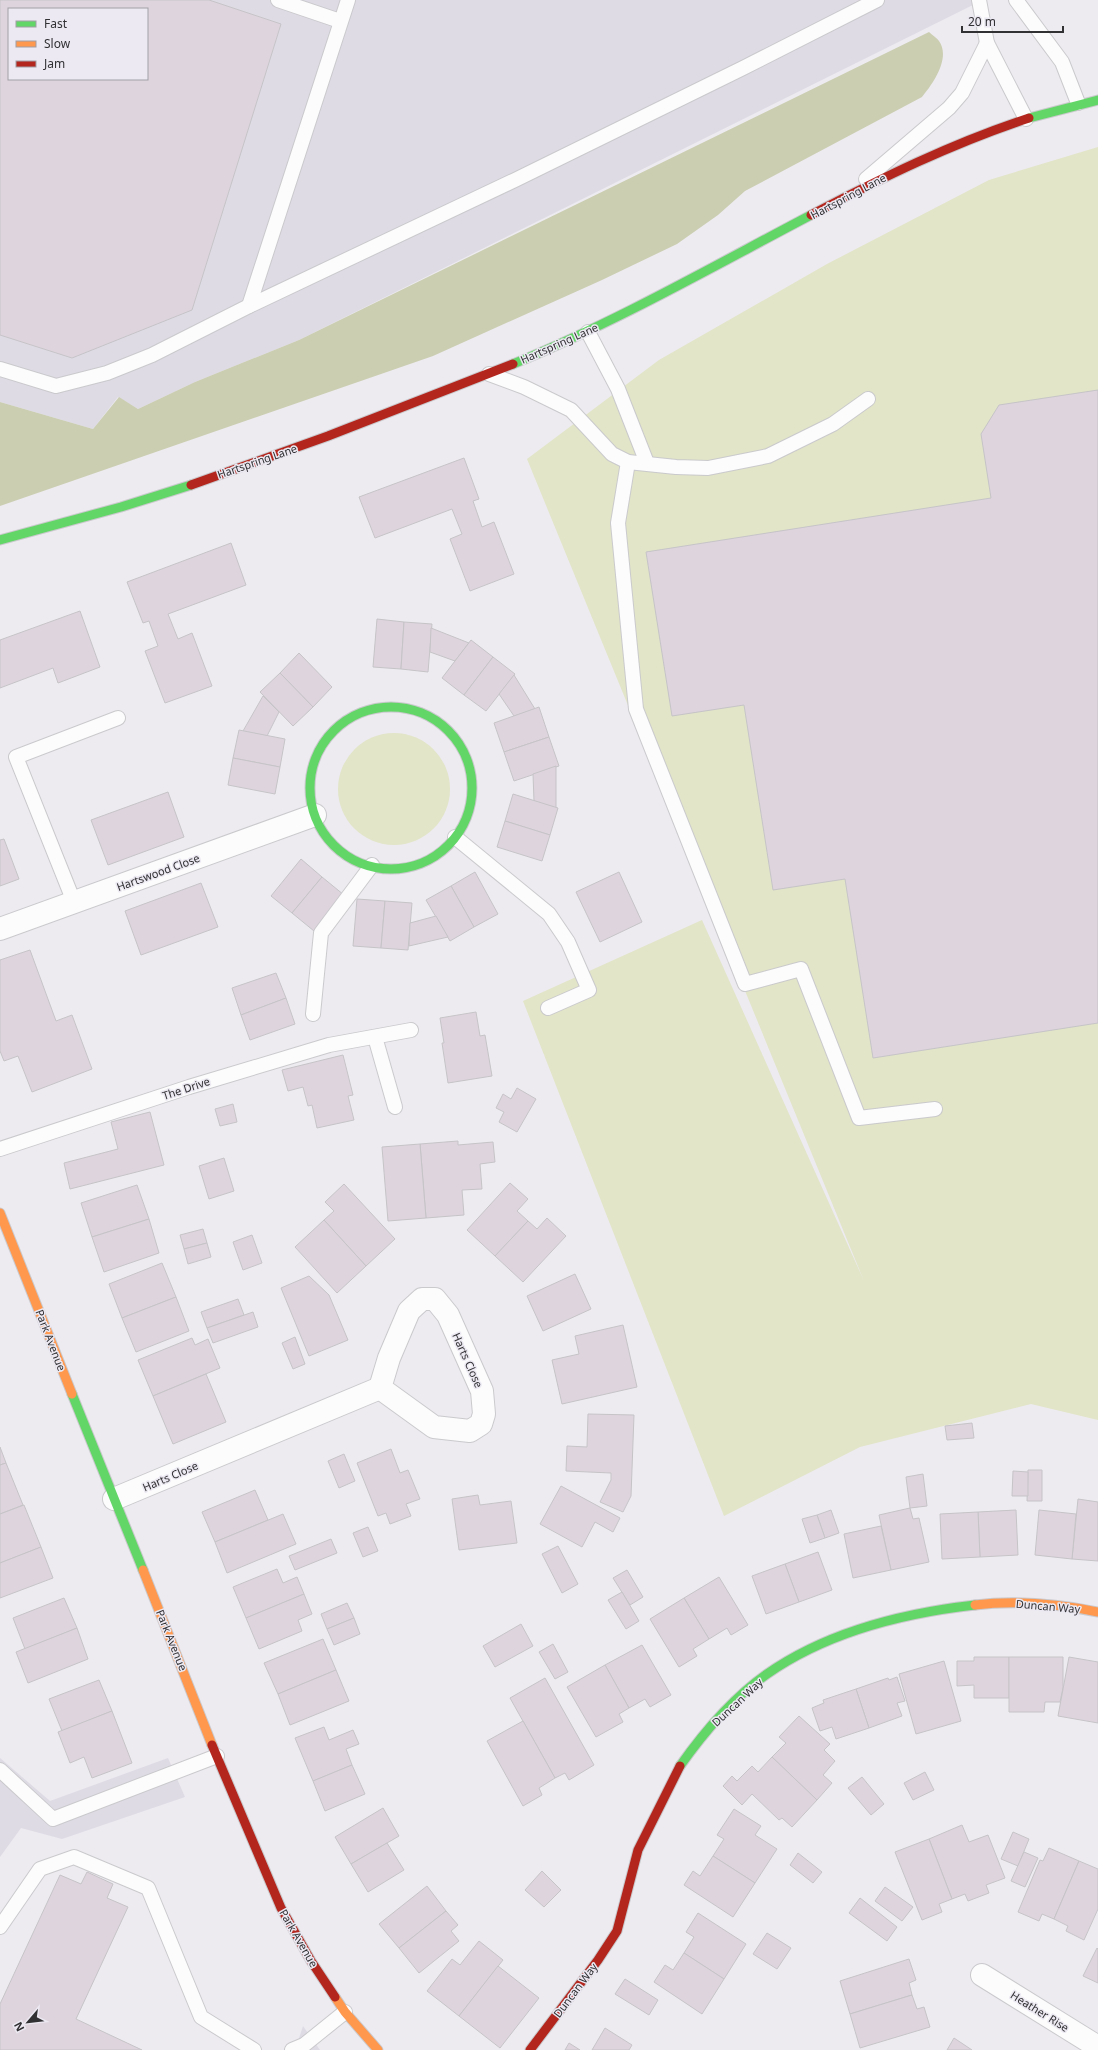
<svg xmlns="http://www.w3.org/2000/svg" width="1098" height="2050" font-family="'Noto Sans',sans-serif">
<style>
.built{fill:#dedbe5;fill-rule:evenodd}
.green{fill:#e2e5c7}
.forest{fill:#cbceb1}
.building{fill:#ded4de;stroke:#c6c4c7;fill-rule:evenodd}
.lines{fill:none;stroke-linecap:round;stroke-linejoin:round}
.lane-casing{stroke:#cac9cc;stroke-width:16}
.street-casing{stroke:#cac9cc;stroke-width:24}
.fast-casing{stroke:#cac9cc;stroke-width:11}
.slow-casing{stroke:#cac9cc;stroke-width:11}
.jam-casing{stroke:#cac9cc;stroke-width:11}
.lane{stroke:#fcfcfd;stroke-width:14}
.street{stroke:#fcfcfd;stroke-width:22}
.fast{stroke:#63d668;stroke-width:9}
.slow{stroke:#ff974d;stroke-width:9}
.jam{stroke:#b3261e;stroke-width:9}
.labels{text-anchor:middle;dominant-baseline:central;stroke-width:3;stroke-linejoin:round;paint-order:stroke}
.street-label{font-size:11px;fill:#313033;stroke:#ece9f2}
</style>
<rect width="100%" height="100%" fill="#edebf0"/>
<!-- built -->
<g class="built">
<path d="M0 0H983L299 340 195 382 138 409 118 397 93 429 0 402ZM9 9H147V79H9Z"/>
<polygon points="0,1758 50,1801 168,1758 185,1797 62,1839 21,1828 0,1857"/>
<polygon points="303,2026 320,2050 295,2050"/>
</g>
<!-- green -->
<g class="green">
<polygon points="1098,147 1098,1420 1031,1404 860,1447 724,1516 523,1001 702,920 864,1281 527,459 659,360 827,264 989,180"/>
<circle cx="394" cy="789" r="56"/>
</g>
<!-- forest -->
<path class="forest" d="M929 32C932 35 937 38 939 41 951 58 933 84 922 97L745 191 718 215 677 244 602 280 433 356 0 506V402L93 429 119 397 138 409 195 382 299 340Z"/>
<!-- building -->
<g class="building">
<path d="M0 0H209L281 24 192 310 72 358 0 335ZM9 9H147V79H9Z"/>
<polygon points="1098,390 1098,1023 873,1058 845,879 773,890 744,705 672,716 646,552 991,498 981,434 999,405"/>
<polygon points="464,458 479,499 473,501 482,527 494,522 514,574 470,591 450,539 462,534 452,509 375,538 359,497"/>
<polygon points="231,543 246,585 168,614 178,639 192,633 212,686 165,703 145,651 158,646 149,621 143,623 127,582"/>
<polygon points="80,611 100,667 58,683 53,668 0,688 0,640"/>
<polygon points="377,619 404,622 401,669 373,667"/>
<polygon points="404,622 432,624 428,672 401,669"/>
<polygon points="431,628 469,643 455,661 430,652"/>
<polygon points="471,640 493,657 464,695 442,678"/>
<polygon points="299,653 332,687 313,707 280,673"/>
<polygon points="493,657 515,674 486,711 464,695"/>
<polygon points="280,673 313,707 293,726 260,692"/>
<polygon points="514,675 535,709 514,716 499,694"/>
<polygon points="263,696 279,712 267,736 243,731"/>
<polygon points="539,707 549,737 504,752 494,723"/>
<polygon points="239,730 285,739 280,767 233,758"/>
<polygon points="549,737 559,766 514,781 504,752"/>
<polygon points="233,758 280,767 275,794 228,785"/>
<polygon points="556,766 556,808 534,801 533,774"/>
<polygon points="168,792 184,837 108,865 91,820"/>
<polygon points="513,794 558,808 550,835 505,821"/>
<polygon points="505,821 550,835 542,861 497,847"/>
<polygon points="4,839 19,879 0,886 0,840"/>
<polygon points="301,859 322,877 292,913 271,896"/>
<polygon points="475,872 498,914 474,927 451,886"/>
<polygon points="619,872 642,922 600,942 576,892"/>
<polygon points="322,877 344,895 314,931 292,913"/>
<polygon points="201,883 218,927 141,955 125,911"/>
<polygon points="451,886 474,927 450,941 426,900"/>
<polygon points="357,899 385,901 381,948 353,946"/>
<polygon points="385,901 412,903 408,950 381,948"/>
<polygon points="436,916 448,937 409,946 410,923"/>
<polygon points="30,950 56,1021 72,1015 92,1069 32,1092 18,1056 4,1061 0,1051 0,960"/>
<polygon points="276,973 286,998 241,1015 232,988"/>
<polygon points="286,998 295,1024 250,1040 241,1015"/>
<polygon points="476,1012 480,1036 485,1035 492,1076 448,1083 442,1043 444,1043 440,1018"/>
<polygon points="343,1055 353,1095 348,1096 354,1120 317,1128 312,1105 308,1106 303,1087 288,1091 282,1070"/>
<polygon points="517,1088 536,1099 517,1132 499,1122 504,1112 496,1108 503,1094 511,1099"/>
<polygon points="233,1104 237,1122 220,1126 215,1109"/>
<polygon points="150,1112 164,1165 70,1189 64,1163 118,1149 111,1122"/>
<polygon points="458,1141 458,1145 493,1142 495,1162 480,1164 482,1189 462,1190 464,1215 426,1218 420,1144"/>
<polygon points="420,1144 426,1218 388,1221 382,1147"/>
<polygon points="224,1158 234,1191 209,1199 199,1166"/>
<polygon points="510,1183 528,1199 517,1211 528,1221 495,1256 467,1230"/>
<polygon points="344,1184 395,1239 366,1266 324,1220 334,1211 325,1202"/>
<polygon points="137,1185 149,1219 92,1237 81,1203"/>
<polygon points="547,1218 566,1236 523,1282 495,1256 528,1221 537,1229"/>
<polygon points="149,1219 159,1253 104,1272 92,1237"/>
<polygon points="324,1220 366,1266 337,1293 295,1247"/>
<polygon points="203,1229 207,1243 184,1249 180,1235"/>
<polygon points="252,1235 262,1263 243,1270 233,1242"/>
<polygon points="207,1243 211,1257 188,1264 184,1249"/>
<polygon points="162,1263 176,1297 122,1318 109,1284"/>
<polygon points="575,1274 591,1309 543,1331 527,1296"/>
<polygon points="309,1276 329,1295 348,1340 309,1356 281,1288"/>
<polygon points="176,1297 189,1331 136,1352 122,1318"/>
<polygon points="238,1299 244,1315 207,1328 201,1312"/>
<polygon points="253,1312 258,1327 213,1343 207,1328"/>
<polygon points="623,1325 637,1387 562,1404 552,1360 579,1354 575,1336"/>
<polygon points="295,1337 305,1364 293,1369 282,1343"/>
<polygon points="192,1338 195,1345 208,1339 220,1368 153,1396 138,1360"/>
<polygon points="206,1374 226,1422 173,1444 153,1396"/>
<polygon points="588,1414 634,1415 631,1496 623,1512 600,1502 611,1480 611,1473 566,1471 567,1446 587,1447"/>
<polygon points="972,1423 974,1438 947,1440 945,1426"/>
<polygon points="0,1447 6,1463 0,1465"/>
<polygon points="391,1449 400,1473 408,1470 420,1499 406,1504 411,1516 390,1524 386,1513 378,1516 357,1463"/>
<polygon points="344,1454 355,1481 339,1488 328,1461"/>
<polygon points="6,1463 23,1505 0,1514 0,1465"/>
<polygon points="1028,1470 1042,1470 1042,1501 1027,1501"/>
<polygon points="1013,1471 1028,1472 1028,1496 1012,1496"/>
<polygon points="923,1474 927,1506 910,1508 906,1477"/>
<polygon points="561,1486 620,1518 613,1532 595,1522 582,1547 540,1524"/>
<polygon points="255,1490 268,1520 215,1542 202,1512"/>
<polygon points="478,1495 480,1505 511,1501 517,1543 459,1550 452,1499"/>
<polygon points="1078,1499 1098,1502 1098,1561 1072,1559"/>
<polygon points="24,1505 41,1547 0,1563 0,1514"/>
<polygon points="910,1508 913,1519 919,1518 929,1562 891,1570 879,1515"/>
<polygon points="831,1510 839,1533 825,1538 817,1515"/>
<polygon points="1016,1510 1018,1555 980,1557 978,1512"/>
<polygon points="1039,1510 1076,1514 1072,1559 1035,1555"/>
<polygon points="978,1512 980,1557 942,1559 940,1514"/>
<polygon points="283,1514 296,1544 227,1573 215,1542"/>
<polygon points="817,1515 825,1538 810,1543 802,1519"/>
<polygon points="881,1526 891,1570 853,1578 844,1534"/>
<polygon points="368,1527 378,1551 363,1557 353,1533"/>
<polygon points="331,1539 337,1553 295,1570 289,1556"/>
<polygon points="558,1546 578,1584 562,1593 542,1554"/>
<polygon points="41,1547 53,1578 0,1598 0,1563"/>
<polygon points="818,1552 832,1590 799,1602 785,1564"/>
<polygon points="785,1564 799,1602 766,1614 752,1576"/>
<polygon points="277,1569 283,1583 297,1577 304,1594 246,1618 233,1587"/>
<polygon points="627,1570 643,1597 630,1605 613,1578"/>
<polygon points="719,1577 748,1625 731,1635 727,1628 709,1639 684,1598"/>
<polygon points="622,1592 639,1621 626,1629 608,1600"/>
<polygon points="304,1594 312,1614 298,1620 302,1631 259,1649 246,1618"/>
<polygon points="64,1598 77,1628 25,1649 13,1618"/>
<polygon points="684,1598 709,1639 693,1649 697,1656 679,1667 650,1619"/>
<polygon points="347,1603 354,1618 327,1629 321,1614"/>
<polygon points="354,1618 360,1634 334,1645 327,1629"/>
<polygon points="521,1624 533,1646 495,1667 483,1646"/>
<polygon points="77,1628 88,1659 28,1683 16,1652"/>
<polygon points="323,1639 336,1670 278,1694 264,1663"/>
<polygon points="553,1644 568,1672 555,1679 539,1652"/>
<polygon points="642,1645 671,1695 650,1707 645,1699 629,1708 605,1665"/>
<polygon points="974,1657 1009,1657 1009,1698 974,1698 974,1685 957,1686 957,1661 974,1661"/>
<polygon points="1009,1657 1063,1657 1063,1688 1060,1702 1045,1702 1044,1712 1009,1712"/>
<polygon points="1069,1657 1098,1662 1098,1723 1058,1716"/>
<polygon points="944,1661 961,1721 916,1734 899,1674"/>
<polygon points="605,1665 629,1708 619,1714 623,1722 596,1737 567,1687"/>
<polygon points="336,1670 349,1701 290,1725 278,1694"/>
<polygon points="897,1677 905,1701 897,1703 902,1716 869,1728 856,1689 888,1678 889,1680"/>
<polygon points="545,1678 594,1765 569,1780 565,1773 555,1778 510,1698"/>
<polygon points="99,1680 112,1711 62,1731 49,1699"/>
<polygon points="856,1689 869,1728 836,1739 832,1727 820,1731 812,1708 824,1703 823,1700"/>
<polygon points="112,1711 132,1763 92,1778 84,1757 70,1763 58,1732"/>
<polygon points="799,1716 830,1744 824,1750 835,1761 823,1775 832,1783 817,1800 772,1757 786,1743 779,1737"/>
<polygon points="523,1721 555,1778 539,1788 542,1795 523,1806 487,1741"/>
<polygon points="324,1727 329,1740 353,1730 359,1744 346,1749 352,1765 313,1781 295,1738"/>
<polygon points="772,1757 817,1800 792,1827 782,1818 779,1820 752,1794 742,1805 723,1786 732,1776 737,1781 752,1766 758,1772"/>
<polygon points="352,1765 365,1794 325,1811 313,1781"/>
<polygon points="925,1772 934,1790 913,1800 904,1783"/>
<polygon points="862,1777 884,1804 871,1815 848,1788"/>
<polygon points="383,1808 399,1836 351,1864 335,1837"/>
<polygon points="734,1809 761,1826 755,1835 777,1849 755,1883 713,1856 724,1839 717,1835"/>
<polygon points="962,1825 969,1842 988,1835 1005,1878 986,1885 989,1893 968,1901 965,1894 952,1899 929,1839"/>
<polygon points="1013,1832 1029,1839 1018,1866 1001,1859"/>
<polygon points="929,1839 952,1899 939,1904 942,1912 922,1920 895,1852"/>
<polygon points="387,1843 404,1870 368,1892 351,1864"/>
<polygon points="1049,1848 1079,1861 1054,1919 1042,1914 1039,1921 1018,1912 1040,1860 1043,1861"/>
<polygon points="1024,1852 1038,1858 1025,1887 1011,1881"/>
<polygon points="798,1853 822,1872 813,1883 790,1865"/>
<polygon points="713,1856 755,1883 733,1917 684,1885 693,1871 700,1876"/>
<polygon points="1079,1861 1098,1869 1098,1909 1084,1940 1066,1931 1068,1926 1054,1919"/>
<polygon points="542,1871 561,1890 544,1907 525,1890"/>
<polygon points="87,1872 113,1884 107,1898 128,1907 76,2019 142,2050 0,2050 0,2004 60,1875 81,1884"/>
<polygon points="427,1886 446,1911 399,1948 379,1924"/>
<polygon points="885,1887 913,1907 902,1921 875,1901"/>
<polygon points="860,1898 897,1927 887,1941 849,1913"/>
<polygon points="446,1911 458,1925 451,1931 459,1941 419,1973 399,1948"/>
<polygon points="698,1913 746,1944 724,1979 684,1953 694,1937 686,1932"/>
<polygon points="767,1933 791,1948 777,1969 753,1954"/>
<polygon points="479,1941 503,1960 459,2016 427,1991 452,1959 460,1965"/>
<polygon points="1097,1948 1098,1949 1098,1983 1083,1976"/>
<polygon points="684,1953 724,1979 702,2014 654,1982 665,1965 673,1970"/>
<polygon points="909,1959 916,1980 909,1983 912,1995 850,2014 840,1981"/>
<polygon points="498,1966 539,1998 500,2048 459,2016"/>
<polygon points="625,1979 658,2000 649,2015 615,1994"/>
<polygon points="912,1995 917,2009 924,2007 930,2027 860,2048 850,2014"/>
<polygon points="605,2028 632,2045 629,2050 592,2050"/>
<polygon points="954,2038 972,2050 947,2050"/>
<polygon points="569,2043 580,2050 565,2050"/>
</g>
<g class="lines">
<defs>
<g id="lane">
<polyline points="278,0 340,21"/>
<polyline points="979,0 987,43 1026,119"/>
<polyline points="1016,0 1062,62 1078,103"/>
<polyline points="866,179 949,108 962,93 987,43"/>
<polyline points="249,306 348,0"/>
<polyline points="588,332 618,389 647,463"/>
<polyline points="0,369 56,386 107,373 152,355 249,306 515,180 743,68 877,0"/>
<polyline points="489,374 524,387 571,410 612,454 628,462 676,467 708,468 768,456 833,424 868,399"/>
<polyline points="628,462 618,523 636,709 745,984 801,969 859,1118 935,1109"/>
<polyline points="455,837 549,914 568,942 589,990 548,1008"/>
<polyline points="74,902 16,757 118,718"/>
<polyline points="313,1014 321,933 372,865"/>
<polyline points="375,1037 395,1107"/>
<polyline points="0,1149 189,1087 329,1045 411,1030"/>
<polyline points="0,1770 53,1819 217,1756"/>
<polyline points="0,1927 40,1869 74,1857 148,1888 201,2017 254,2050"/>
<polyline points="292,2050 304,2045 345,2012"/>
</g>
<g id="street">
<polyline points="0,929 315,815"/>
<polygon points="422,1299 435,1299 448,1315 482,1391 484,1414 481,1424 470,1431 434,1427 380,1388 389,1358 409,1311"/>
<polyline points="114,1499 380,1388"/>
<polyline points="982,1975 1098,2047"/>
</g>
<g id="fast">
<polyline points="1029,118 1098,100"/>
<path d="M513 364C616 322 712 267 811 215"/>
<polyline points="0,540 121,507 191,485"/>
<circle cx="391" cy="788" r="81"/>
<polyline points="72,1394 143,1570"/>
<path d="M680 1766C704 1732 733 1698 767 1674 827 1632 904 1613 975 1605"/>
</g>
<g id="slow">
<polyline points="0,1213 72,1394"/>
<polyline points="143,1570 212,1745"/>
<path d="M975 1605C1016 1600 1058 1604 1098 1612"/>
<polyline points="335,1997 345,2012 378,2050"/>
</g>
<g id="jam">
<path d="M811 215C881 178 953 143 1029 118"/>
<polyline points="191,485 328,436 513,364"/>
<polyline points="212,1745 281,1908 311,1961 335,1997"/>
<polyline points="530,2050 598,1960 617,1931 638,1850 680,1766"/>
</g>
</defs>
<!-- lane casing -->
<use href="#lane" class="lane-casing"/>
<!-- street casing -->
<use href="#street" class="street-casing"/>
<!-- fast casing -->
<use href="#fast" class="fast-casing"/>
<!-- slow casing -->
<use href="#slow" class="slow-casing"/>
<!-- jam casing -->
<use href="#jam" class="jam-casing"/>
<!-- lane -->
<use href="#lane" class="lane"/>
<!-- street -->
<use href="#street" class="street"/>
<!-- fast -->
<use href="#fast" class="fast"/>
<!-- slow -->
<use href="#slow" class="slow"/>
<!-- jam -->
<use href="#jam" class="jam"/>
</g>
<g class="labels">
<!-- street labels -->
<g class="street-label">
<text transform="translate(848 196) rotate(-28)">Hartspring Lane</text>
<text transform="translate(559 343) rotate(-24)">Hartspring Lane</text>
<text transform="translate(257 461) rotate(-19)">Hartspring Lane</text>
<text transform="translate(158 872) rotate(-20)">Hartswood Close</text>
<text transform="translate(186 1088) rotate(-18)">The Drive</text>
<text transform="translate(51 1340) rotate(69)">Park Avenue</text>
<text transform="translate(468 1360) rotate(66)">Harts Close</text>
<text transform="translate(170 1476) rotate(-23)">Harts Close</text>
<text transform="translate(1048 1606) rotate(5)">Duncan Way</text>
<text transform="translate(172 1640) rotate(68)">Park Avenue</text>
<text transform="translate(737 1702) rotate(-43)">Duncan Way</text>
<text transform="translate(299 1938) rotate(60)">Park Avenue</text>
<text transform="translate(575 1990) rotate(-53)">Duncan Way</text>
<text transform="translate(1040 2011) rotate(32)">Heather Rise</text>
</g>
</g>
<!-- legend -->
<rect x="8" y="8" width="140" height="72" fill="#ece9f2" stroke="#a19fa6"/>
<rect x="16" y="21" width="20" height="6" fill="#63d668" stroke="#a19fa6"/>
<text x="44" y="28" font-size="12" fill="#313033">Fast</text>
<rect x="16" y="41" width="20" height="6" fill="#ff974d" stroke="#a19fa6"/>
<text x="44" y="48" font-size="12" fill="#313033">Slow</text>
<rect x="16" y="61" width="20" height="6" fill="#b3261e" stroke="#a19fa6"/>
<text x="44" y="68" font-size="12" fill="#313033">Jam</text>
<!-- north arrow -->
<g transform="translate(28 2022) rotate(242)" stroke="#ece9f2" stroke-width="3" paint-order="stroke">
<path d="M0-3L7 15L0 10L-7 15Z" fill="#313033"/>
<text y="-6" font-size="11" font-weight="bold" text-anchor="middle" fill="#313033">N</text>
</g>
<!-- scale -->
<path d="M962 26v6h101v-6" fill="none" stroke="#313033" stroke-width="2"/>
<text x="968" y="26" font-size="12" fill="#313033" stroke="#ece9f2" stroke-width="3" paint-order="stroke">20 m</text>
</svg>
